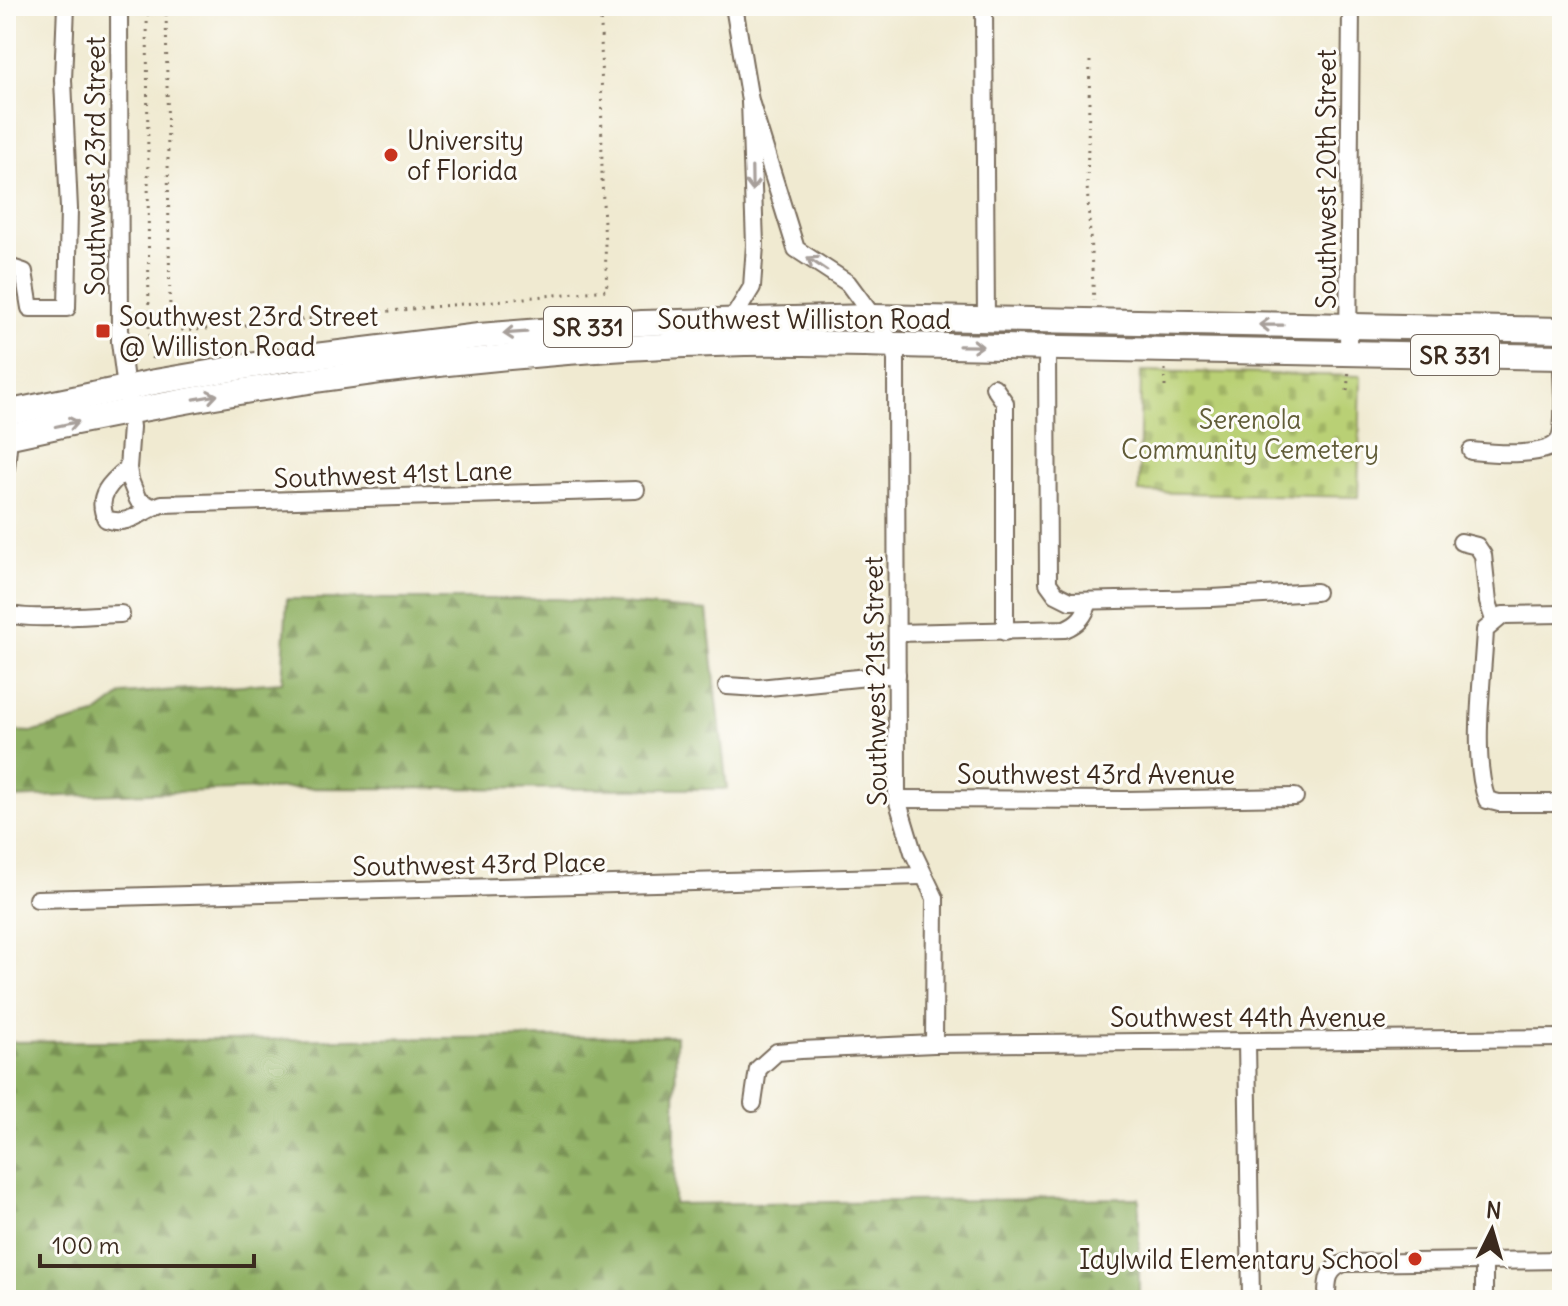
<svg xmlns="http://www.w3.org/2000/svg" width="1568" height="1306" font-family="Delius,sans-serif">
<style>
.forest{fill:url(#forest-firs);stroke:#666e42;stroke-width:2}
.cemetery{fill:url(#cemetery-stones);stroke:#7a7d4a;stroke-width:2}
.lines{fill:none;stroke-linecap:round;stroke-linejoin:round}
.minor-casing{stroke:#7a6d5d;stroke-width:20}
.highway-casing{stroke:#7a6d5d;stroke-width:28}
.path{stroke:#7a6d5d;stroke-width:3;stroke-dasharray:2 6;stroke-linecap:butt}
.minor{stroke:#fff;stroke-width:16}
.highway{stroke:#fff;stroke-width:24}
.oneway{stroke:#a79f9a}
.poi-dot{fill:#c8321e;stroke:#fdfcf7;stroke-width:3}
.labels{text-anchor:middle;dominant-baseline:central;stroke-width:6;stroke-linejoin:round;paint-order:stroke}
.shield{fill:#fdfcf7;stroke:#75695f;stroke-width:2}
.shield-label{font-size:24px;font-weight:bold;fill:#3b2a1e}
.poi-label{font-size:26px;fill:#3b2a1e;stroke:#fdfcf7;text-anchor:start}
.street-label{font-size:26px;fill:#3b2a1e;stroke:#fdfcf7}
.park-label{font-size:26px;fill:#615c38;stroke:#fdfcf7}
</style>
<defs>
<pattern id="forest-firs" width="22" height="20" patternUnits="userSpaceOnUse" patternTransform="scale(2)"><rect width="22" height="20" fill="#92b266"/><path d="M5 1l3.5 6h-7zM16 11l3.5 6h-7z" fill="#789153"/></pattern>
<pattern id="cemetery-stones" width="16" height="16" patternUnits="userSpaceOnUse" patternTransform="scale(2)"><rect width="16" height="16" fill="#b9d075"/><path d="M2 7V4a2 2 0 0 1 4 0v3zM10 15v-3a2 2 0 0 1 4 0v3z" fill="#a0b365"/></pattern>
</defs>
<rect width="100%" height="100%" fill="#fdfcf7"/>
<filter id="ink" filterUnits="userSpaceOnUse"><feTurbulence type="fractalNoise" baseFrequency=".0125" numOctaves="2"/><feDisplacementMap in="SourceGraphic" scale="16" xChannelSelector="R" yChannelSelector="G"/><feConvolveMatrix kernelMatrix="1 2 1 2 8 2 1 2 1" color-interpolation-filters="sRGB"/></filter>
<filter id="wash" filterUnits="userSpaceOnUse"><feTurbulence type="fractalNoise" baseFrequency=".006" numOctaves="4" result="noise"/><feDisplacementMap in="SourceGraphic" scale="32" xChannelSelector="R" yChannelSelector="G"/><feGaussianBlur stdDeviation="1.8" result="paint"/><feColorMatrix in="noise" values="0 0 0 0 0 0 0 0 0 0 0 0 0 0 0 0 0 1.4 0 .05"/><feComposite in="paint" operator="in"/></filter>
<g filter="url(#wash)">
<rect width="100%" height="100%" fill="#f0ead1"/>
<!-- forest -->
<g class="forest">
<polygon points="287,599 558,599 707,611 727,789 294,788 6,798 6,731 34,732 95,715 123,694 282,682"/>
<polygon points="676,1036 674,1204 1139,1198 1139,1300 6,1300 6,1042"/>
</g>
<!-- cemetery -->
<polygon class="cemetery" points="1141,371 1361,376 1358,497 1139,492"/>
</g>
<g filter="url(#ink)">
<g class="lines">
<defs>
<g id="minor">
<polyline points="119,6 120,342 131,427 128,468 130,480 138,500 152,507"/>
<polyline points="984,6 986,321"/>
<polyline points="750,101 796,249 848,283 893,344 896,360 897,799 913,852 935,898 934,1044"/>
<polyline points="6,266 24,272 30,308 67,308 69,209 63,80 66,6"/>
<polyline points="732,320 752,287 755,245 750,101 734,6"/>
<polyline points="1047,347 1048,583 1056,594 1070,601 1212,598 1316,592"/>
<polyline points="1348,353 1351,6"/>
<polyline points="994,387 1005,403 1005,632"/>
<path d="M1471 451C1491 453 1552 459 1560 438 1566 423 1562 386 1562 369"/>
<polyline points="6,468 9,437"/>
<path d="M128 468C111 482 95 496 106 519 129 527 141 511 162 504L636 490"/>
<polyline points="1461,542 1477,546 1483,555 1488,602 1494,620"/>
<path d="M6 613C26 622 96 614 121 614"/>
<path d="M1562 614 1503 615 1485 630C1483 677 1471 757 1487 800L1499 803H1562"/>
<path d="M897 633 1065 629C1079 623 1085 616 1089 601"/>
<polyline points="727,686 759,688 897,674"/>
<polyline points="897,799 1126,800 1295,797"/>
<polyline points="37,899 922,876"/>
<polyline points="1247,1042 1251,1300"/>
<polyline points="753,1103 758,1069 777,1052 801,1050 934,1044 1562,1038"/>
<polyline points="1484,1261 1484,1300"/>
<path d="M1327 1300C1327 1282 1326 1269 1345 1263L1562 1260"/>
</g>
<g id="highway">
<polyline points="6,413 155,382 291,359 479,336 642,323 872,317 1562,330"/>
<path d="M6 437C249 383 496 349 745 343 813 342 881 345 949 346 1154 348 1358 353 1562 357"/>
</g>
</defs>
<!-- minor casing -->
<use href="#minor" class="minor-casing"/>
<!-- highway casing -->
<use href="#highway" class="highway-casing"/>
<!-- path -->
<g class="path">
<polyline points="147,6 149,329 154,351 151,363"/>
<polyline points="166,6 170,312 175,325 184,331 607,290 602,179 601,6"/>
<polyline points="1090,61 1087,185 1094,301"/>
<polyline points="1165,369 1165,388"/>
<polyline points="1347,391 1349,369"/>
</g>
<!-- minor -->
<use href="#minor" class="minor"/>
<!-- highway -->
<use href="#highway" class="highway"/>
</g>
<!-- one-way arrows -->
<defs><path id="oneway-shaft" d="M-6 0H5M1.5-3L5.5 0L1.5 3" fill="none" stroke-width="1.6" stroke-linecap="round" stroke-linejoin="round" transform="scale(2)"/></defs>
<g class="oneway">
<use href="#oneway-shaft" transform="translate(752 179) rotate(89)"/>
<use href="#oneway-shaft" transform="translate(817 264) rotate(-146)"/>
<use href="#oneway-shaft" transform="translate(1271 325) rotate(-179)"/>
<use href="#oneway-shaft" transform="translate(515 333) rotate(176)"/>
<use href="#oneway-shaft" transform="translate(971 346) rotate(1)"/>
<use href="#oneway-shaft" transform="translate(206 397) rotate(-10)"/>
<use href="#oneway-shaft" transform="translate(67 424) rotate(-12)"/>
</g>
</g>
<!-- markers -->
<g class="poi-dot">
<circle cx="391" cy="155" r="8"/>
<rect x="95" y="323" width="16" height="16" rx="4"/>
<circle cx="1415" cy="1259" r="8"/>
</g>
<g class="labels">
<!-- shield labels -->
<g class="shield">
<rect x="544" y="307" width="88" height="40" rx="6"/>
<rect x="1411" y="335" width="88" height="40" rx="6"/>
</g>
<g class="shield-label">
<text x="588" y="327">SR 331</text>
<text x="1455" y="355">SR 331</text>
</g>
<!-- poi labels -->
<g class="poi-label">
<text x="407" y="140">University<tspan x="407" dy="30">of Florida</tspan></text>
<text x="119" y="316">Southwest 23rd Street<tspan x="119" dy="30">@ Williston Road</tspan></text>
<text x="1399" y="1259" text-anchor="end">Idylwild Elementary School</text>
</g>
<!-- street labels -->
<g class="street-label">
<text transform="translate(95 166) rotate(-90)">Southwest 23rd Street</text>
<text transform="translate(1326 179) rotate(-90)">Southwest 20th Street</text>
<text x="804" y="319">Southwest Williston Road</text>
<text transform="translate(393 474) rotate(-2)">Southwest 41st Lane</text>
<text transform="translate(875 681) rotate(-91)">Southwest 21st Street</text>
<text x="1096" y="774">Southwest 43rd Avenue</text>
<text transform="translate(479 864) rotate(-1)">Southwest 43rd Place</text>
<text x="1248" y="1017">Southwest 44th Avenue</text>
</g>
<!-- park labels -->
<g class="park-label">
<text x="1250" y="419">Serenola<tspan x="1250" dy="30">Community Cemetery</tspan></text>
</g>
</g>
<!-- margin -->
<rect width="1568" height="1306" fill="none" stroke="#fdfcf7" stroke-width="32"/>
<!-- north arrow -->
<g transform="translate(1492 1230) rotate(5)" stroke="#fdfcf7" stroke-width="6" paint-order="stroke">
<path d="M0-6L14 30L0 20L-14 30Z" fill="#3b2a1e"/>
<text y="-12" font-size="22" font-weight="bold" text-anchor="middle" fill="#3b2a1e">N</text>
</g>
<!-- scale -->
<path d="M40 1254v12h214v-12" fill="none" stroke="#3b2a1e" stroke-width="4"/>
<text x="52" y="1254" font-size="24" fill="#3b2a1e" stroke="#fdfcf7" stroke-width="6" paint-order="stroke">100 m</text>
</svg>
